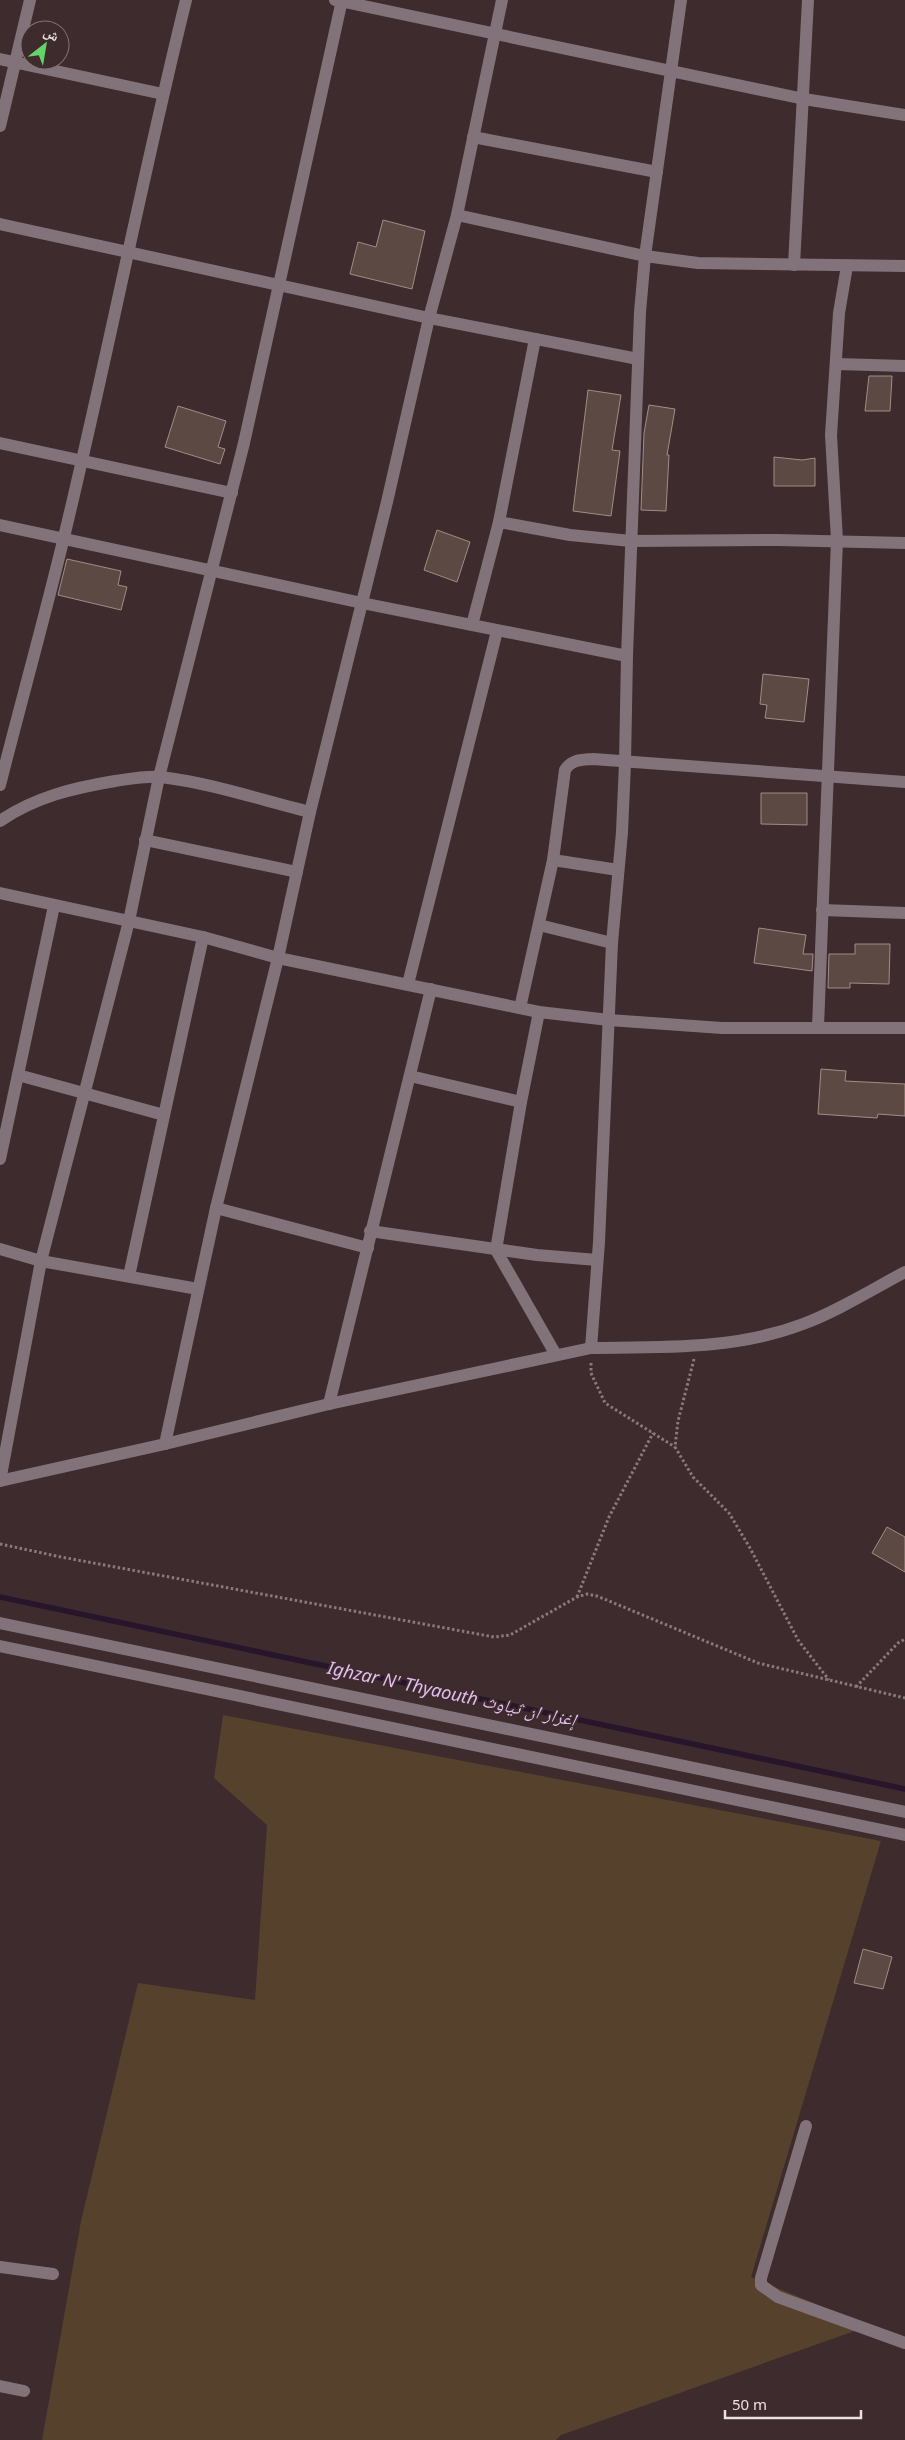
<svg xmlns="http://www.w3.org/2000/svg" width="905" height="2440" font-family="'Noto Sans','Noto Naskh Arabic',sans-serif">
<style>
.green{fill:#56412d}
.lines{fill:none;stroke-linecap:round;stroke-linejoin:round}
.stream{stroke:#26152b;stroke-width:5.5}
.building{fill:#5c4943;stroke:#a28d86}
.path{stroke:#897a7c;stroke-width:3;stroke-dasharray:2.5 2.5;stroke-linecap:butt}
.minor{stroke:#82737b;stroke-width:12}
.labels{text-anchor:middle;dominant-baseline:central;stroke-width:4;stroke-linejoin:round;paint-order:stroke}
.water-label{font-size:18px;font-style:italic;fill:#e3bdee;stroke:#3d2b2d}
</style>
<rect width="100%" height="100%" fill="#3d2b2d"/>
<!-- green -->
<polygon class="green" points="223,1715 881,1841 751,2277 869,2326 561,2435 556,2440 42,2440 81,2221 138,1983 255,2000 267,1825 214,1778"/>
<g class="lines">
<!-- stream -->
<polyline class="stream" points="0,1597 905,1789"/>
</g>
<!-- building -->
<g class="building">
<polygon points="383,220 425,231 412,289 350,274 358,242 376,247"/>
<polygon points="869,376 892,376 890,411 865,411"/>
<polygon points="588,390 621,395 612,450 620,451 611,516 573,511"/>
<polygon points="649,405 675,409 667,455 669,455 666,511 641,510 644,433"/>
<polygon points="178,406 226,421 218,447 225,449 220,464 165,447"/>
<polygon points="774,457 802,460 815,458 815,486 774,486"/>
<polygon points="437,530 470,542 457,582 424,570"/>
<polygon points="67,559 121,571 118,585 127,587 121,610 58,595"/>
<polygon points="763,674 809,679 804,722 765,718 767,705 760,704"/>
<polygon points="761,793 807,793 807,825 761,824"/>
<polygon points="759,928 806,935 803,954 813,954 812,971 754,963"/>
<polygon points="855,944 890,944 889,984 850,983 850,988 828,988 829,954 855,954"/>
<polygon points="821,1069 846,1071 845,1081 905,1084 905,1116 878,1114 877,1118 818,1114"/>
<polygon points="887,1527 905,1537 905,1572 872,1553"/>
<polygon points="863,1949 892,1957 883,1989 854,1983"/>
</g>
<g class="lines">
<!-- path -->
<g class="path">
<polyline points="694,1359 678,1421 675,1447 693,1477 729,1513 750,1548 798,1640 829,1680"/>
<polyline points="591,1363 591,1373 605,1403 675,1447"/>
<polyline points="0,1544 61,1557 494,1637 510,1635 577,1597 587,1594 597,1596 758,1663 905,1698"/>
<polyline points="577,1597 609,1517 653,1433"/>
<polyline points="856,1687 898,1643 905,1639"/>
</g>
<!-- minor -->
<g class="minor">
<polyline points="335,0 804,99 905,115"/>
<path d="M681 0 645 256 640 312 627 656 625 763 622 832 612 943 599 1242 591 1348C662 1347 735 1350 803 1324 838 1311 871 1290 905 1272"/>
<polyline points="0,59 163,94"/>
<polyline points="0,126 30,0"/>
<polyline points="473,137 657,172"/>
<polyline points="457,215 645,256 698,263 905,266"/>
<polyline points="0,224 429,318 638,359"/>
<polyline points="794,265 808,0"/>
<polyline points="837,364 905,366"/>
<polyline points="0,443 232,493"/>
<polyline points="499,522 535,339"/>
<polyline points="0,525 362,603 627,656"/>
<polyline points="472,625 499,522 570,535 631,541 778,540 905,543"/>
<path d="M0 785C21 702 44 620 64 537 107 359 142 178 186 0"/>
<path d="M0 821C35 797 73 788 115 781 129 779 146 776 161 777 211 783 261 800 310 812"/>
<polyline points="145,840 297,872"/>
<path d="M553 860 565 770C572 759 581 760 593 759L905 782"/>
<polyline points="0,893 203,937 278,958 539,1012 609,1020 722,1028 905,1028"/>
<polyline points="822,910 905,913"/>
<polyline points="539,925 612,943"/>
<polyline points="408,984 497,631"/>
<polyline points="520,1008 553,860 618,870"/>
<polyline points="539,1012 521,1102 496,1250 556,1355"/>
<polyline points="818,1027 837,540 831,435 839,313 847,266"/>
<polyline points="18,1075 164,1115"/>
<polyline points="410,1076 521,1102"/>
<polyline points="0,1159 54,906"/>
<polyline points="216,1208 368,1248"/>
<polyline points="370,1231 537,1255 597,1260"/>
<polyline points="0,1249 41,1261 198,1289"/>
<polyline points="129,1276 203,937"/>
<polyline points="329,1404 431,989"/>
<polyline points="165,1444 216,1208 278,958 310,812 387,502 429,318 457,215 502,0"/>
<polyline points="0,1481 41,1261 129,921 159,777 244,443 342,0"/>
<polyline points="0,1481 165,1444 329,1404 591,1348"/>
<polyline points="0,1623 905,1812"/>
<polyline points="0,1646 905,1835"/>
<polyline points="806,2126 761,2278 761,2285 778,2297 905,2343"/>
<polyline points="0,2267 53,2274"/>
<polyline points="0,2386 24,2391"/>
</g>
</g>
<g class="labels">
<!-- water labels -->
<g class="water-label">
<text transform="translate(452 1693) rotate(12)">Ighzar N' Thyaouth إغزار ان ثياوث</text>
</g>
</g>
<!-- north arrow -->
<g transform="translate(45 45) rotate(31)"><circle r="24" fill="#3d2b2d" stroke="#837375"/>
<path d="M0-4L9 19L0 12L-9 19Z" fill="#63d468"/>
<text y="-8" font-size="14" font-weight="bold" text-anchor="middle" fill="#ece0e1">ش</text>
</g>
<!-- scale -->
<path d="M725 2410v8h136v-8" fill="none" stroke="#ece0e1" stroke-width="2.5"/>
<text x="732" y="2410" font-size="15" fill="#ece0e1" stroke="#3d2b2d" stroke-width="4" paint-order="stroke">50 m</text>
</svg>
